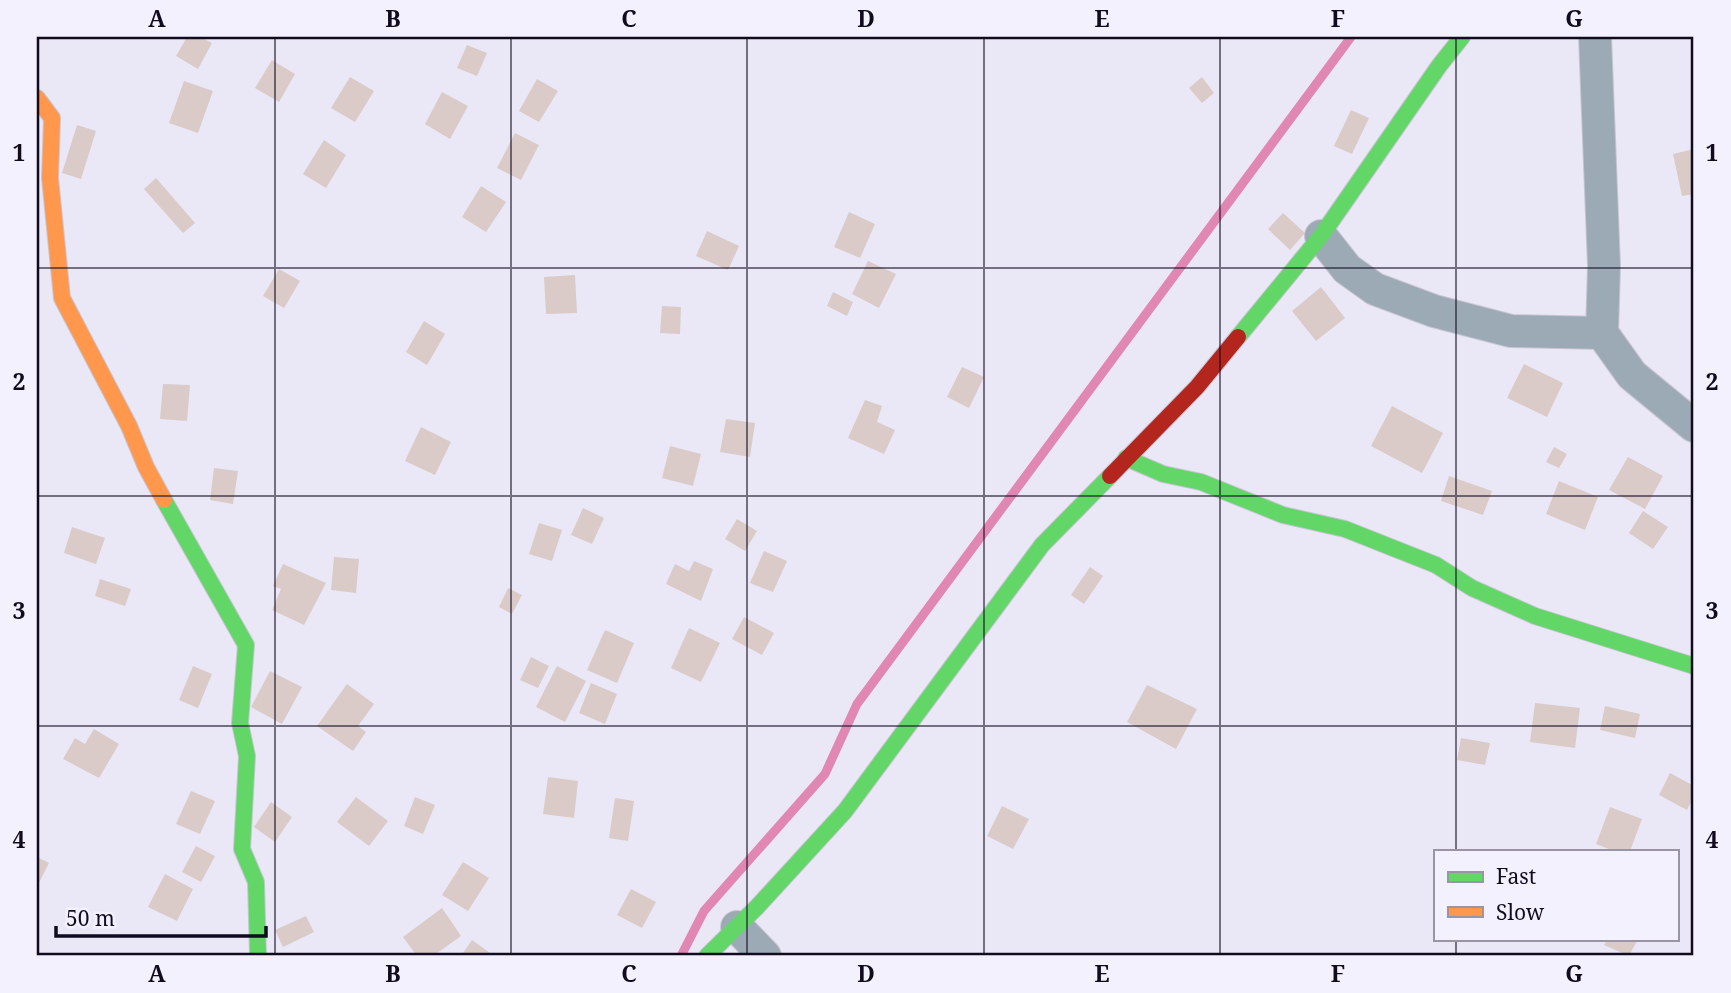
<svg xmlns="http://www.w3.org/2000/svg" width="1731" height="993" font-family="'Noto Serif',serif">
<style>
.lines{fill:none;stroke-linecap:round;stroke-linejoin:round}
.stream{stroke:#e087b3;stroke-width:9}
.building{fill:#dacbc8}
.street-casing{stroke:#c8c5d3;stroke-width:34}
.fast-casing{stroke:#c8c5d3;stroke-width:18}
.slow-casing{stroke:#c8c5d3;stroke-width:18}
.jam-casing{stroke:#c8c5d3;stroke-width:18}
.street{stroke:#9caab5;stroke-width:32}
.fast{stroke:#63d668;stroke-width:16}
.slow{stroke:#ff974d;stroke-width:16}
.jam{stroke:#b3261e;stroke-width:16}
.grid{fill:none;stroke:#110b20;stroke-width:2;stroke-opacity:0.55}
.neatline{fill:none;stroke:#110b20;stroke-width:2.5}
.grid-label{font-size:23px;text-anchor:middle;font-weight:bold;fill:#110b20}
</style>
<rect width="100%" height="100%" fill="#eae8f6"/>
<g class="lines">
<!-- stream -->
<polyline class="stream" points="681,956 704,911 825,774 857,704 1351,37"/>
</g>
<!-- building -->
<g class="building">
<polygon points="187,37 200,37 212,43 198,69 176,56"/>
<polygon points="467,45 487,53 477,76 457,68"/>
<polygon points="272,60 295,74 279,102 255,88"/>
<polygon points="350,77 374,91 355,122 331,108"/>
<polygon points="1202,77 1214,93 1202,103 1189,88"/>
<polygon points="537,79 558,91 539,122 519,111"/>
<polygon points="184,81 213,91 198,133 169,123"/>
<polygon points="442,92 468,106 450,139 425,124"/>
<polygon points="1351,110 1369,118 1352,154 1334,146"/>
<polygon points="77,125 96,131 81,179 62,173"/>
<polygon points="515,133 539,145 521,180 497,168"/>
<polygon points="324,140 346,155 326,188 303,174"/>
<polygon points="1694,149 1694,194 1682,196 1673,154"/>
<polygon points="156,178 195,223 183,233 144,189"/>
<polygon points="481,186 506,202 486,232 462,217"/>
<polygon points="849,212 875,224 860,258 834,247"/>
<polygon points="1283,213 1305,233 1290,250 1268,229"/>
<polygon points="707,231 739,246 728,270 696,256"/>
<polygon points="868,261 896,274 879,308 852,294"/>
<polygon points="279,269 300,281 284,308 263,296"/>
<polygon points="575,275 577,313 546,314 544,277"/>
<polygon points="1321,287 1345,318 1316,341 1292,311"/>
<polygon points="833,292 853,302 847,316 827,306"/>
<polygon points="662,306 681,307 680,334 660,333"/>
<polygon points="424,321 445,334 427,365 406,352"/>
<polygon points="1524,364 1563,383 1547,417 1507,398"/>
<polygon points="962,367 984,377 969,408 947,397"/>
<polygon points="163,384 190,385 187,421 160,419"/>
<polygon points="865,400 882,406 877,422 895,430 884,454 848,438"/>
<polygon points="1392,406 1443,433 1422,473 1371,446"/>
<polygon points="726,419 755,423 750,457 720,452"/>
<polygon points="421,427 451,442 435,475 405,461"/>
<polygon points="670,446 701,454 693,486 662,478"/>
<polygon points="1554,447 1567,454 1559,468 1546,462"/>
<polygon points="1628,457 1663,476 1645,509 1609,490"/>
<polygon points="214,468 238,471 233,504 210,500"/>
<polygon points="1449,476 1492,491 1483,515 1441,501"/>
<polygon points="1559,481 1598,497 1585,530 1546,514"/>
<polygon points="583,508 604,518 592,544 571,535"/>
<polygon points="1643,511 1668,527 1653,549 1629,533"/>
<polygon points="737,519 757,531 745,551 725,539"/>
<polygon points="539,523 562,530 552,561 529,554"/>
<polygon points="72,527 105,538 96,564 64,553"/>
<polygon points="764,551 787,561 773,592 750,583"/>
<polygon points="334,557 359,559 356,593 331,590"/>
<polygon points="694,561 713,569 701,601 666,584 675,564 689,571"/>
<polygon points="283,564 326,583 304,625 272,610 281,589 273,586"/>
<polygon points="1090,567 1103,576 1084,604 1071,595"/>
<polygon points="100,579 131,589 125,606 95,596"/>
<polygon points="508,588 522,595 512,614 499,607"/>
<polygon points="744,617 774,633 762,655 732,639"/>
<polygon points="689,628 720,643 701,682 671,668"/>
<polygon points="605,630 634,643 617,683 587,670"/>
<polygon points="531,657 549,666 538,688 520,680"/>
<polygon points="193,666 212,674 198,708 179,700"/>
<polygon points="557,666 586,681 565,722 536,707"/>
<polygon points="270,671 302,687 282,724 251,707"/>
<polygon points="591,683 617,694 605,724 579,713"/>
<polygon points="347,684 374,704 358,726 366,732 353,751 317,726"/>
<polygon points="1147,685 1197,709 1176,749 1127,722"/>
<polygon points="1535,703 1580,708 1575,748 1530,742"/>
<polygon points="1605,706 1640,714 1635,738 1600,730"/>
<polygon points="94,729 119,744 99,778 63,759 75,738 85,744"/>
<polygon points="1461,738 1490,743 1485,765 1457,760"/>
<polygon points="1670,773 1694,786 1694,796 1687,810 1659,795"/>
<polygon points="548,777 578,781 574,818 543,814"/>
<polygon points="191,791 215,801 200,834 176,824"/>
<polygon points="356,797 388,821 369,846 337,822"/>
<polygon points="415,797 435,805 423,834 404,826"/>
<polygon points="615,798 634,801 628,841 609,838"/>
<polygon points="271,802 292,817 275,842 254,827"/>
<polygon points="1002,806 1029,819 1013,849 987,836"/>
<polygon points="1610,807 1642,819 1630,851 1614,851 1596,844"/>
<polygon points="196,846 215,856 201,882 182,872"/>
<polygon points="37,857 49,863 37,887"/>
<polygon points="463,862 489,878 468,911 442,895"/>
<polygon points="165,874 193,889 177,921 148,907"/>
<polygon points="631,889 656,902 642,928 617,915"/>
<polygon points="442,908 461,936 433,956 417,956 403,937"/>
<polygon points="306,916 314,932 283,947 275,930"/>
<polygon points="1608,939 1638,939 1629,956 1604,945"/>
<polygon points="472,940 493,955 491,956 461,956"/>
</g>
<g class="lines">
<defs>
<g id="street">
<polyline points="1595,37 1604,266 1602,333 1632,375 1694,426"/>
<polyline points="1321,236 1347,269 1375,289 1434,311 1511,331 1602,333"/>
<polyline points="737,927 765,956"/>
</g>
<g id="fast">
<polyline points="1238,337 1321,236 1439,66 1462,37"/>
<polyline points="1126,458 1163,474 1201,482 1283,515 1345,529 1436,565 1472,588 1535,616 1694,666"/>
<polyline points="164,500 246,645 240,723 247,756 242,849 256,882 258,956"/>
<polyline points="707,956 757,907 845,811 1042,545 1110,476"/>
</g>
<polyline id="slow" points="37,98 52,118 50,178 62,298 129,426 146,467 164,500"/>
<polyline id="jam" points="1110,476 1197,387 1238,337"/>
</defs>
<!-- street casing -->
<use href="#street" class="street-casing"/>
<!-- fast casing -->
<use href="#fast" class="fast-casing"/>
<!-- slow casing -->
<use href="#slow" class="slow-casing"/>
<!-- jam casing -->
<use href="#jam" class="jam-casing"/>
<!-- street -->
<use href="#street" class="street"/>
<!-- fast -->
<use href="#fast" class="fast"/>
<!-- slow -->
<use href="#slow" class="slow"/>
<!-- jam -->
<use href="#jam" class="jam"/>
</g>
<!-- grid -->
<path class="grid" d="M275 37V956M511 37V956M747 37V956M984 37V956M1220 37V956M1456 37V851M37 268H1694M37 496H1694M37 726H1694M1456 939V956"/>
<!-- border -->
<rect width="1731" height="993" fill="none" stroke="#f4f1fe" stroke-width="77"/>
<!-- legend -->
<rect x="1434" y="850" width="245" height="91" fill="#f4f1fe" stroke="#9995a5" stroke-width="2"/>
<rect x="1448" y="872" width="35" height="10" fill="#63d668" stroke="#9995a5" stroke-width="2"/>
<text x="1496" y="884" font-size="21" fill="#110b20">Fast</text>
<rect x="1448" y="907" width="35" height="10" fill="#ff974d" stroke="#9995a5" stroke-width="2"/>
<text x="1496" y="920" font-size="21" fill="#110b20">Slow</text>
<!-- scale -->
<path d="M56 926v10h210v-10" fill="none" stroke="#110b20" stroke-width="3.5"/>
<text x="66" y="926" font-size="21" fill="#110b20" stroke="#f4f1fe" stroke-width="5" paint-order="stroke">50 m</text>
<rect x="38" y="38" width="1654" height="916" class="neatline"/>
<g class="grid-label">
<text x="157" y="27">A</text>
<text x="393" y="27">B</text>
<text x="629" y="27">C</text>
<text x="866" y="27">D</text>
<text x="1102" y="27">E</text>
<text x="1338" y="27">F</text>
<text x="1574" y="27">G</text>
<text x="19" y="161">1</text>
<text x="1712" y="161">1</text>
<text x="19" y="390">2</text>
<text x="1712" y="390">2</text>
<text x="19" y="619">3</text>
<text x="1712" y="619">3</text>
<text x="19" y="848">4</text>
<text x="1712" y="848">4</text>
<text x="157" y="982">A</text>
<text x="393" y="982">B</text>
<text x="629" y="982">C</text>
<text x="866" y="982">D</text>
<text x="1102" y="982">E</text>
<text x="1338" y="982">F</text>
<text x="1574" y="982">G</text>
</g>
</svg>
